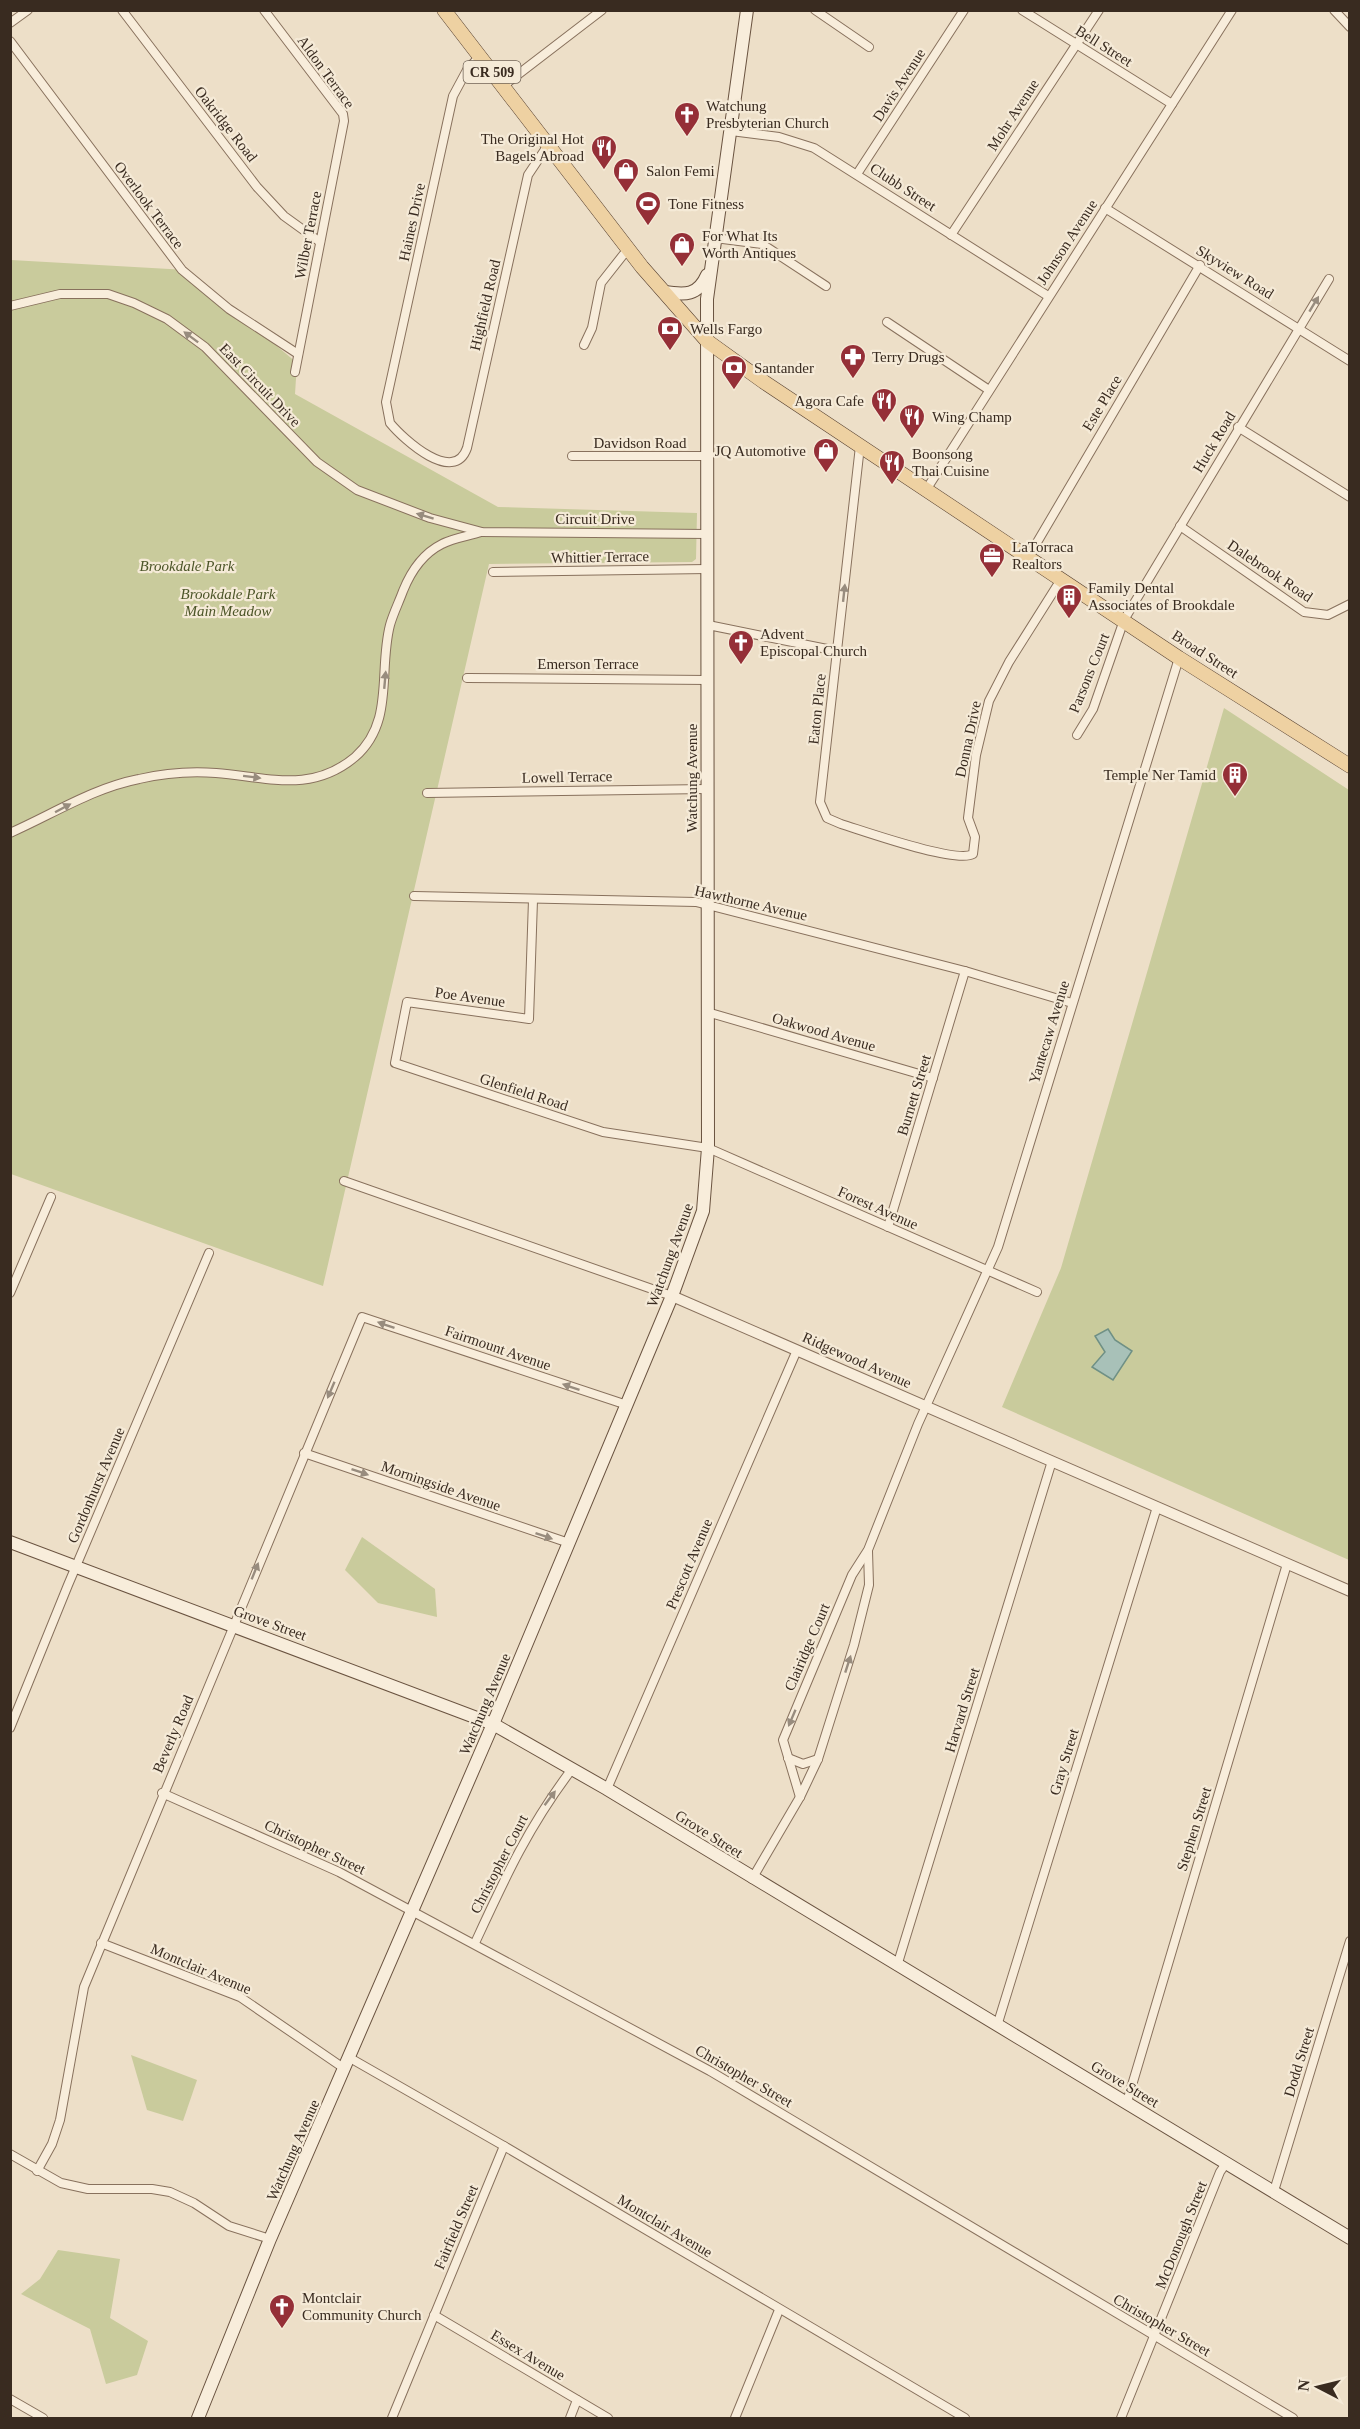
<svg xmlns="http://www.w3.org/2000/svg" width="1360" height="2429" font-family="Georgia,serif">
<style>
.green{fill:#c9cb9c}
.water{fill:#a8c1b8;stroke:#6f9085;stroke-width:1.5}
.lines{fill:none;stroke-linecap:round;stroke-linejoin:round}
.minor-casing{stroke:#88715d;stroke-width:10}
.tertiary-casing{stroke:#88715d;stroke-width:12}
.secondary-casing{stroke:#6a5340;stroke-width:14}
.primary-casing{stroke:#564031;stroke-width:15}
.minor{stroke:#f8eddb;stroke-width:8}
.tertiary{stroke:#f8eddb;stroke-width:10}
.secondary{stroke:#f8eddb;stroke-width:12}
.primary{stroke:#eed1a2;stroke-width:14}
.oneway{fill:#988c7e}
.labels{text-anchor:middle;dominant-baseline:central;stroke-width:4.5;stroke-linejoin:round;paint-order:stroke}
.shield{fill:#f5ead7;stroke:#716457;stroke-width:1.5}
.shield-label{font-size:14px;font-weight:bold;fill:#392b20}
.street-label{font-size:15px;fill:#392b20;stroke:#f5ead7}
.poi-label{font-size:15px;fill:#392b20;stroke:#f5ead7;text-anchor:start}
.park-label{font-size:15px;font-style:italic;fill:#4c5528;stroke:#f5ead7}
</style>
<rect width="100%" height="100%" fill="#eddfc8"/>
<!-- green -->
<g class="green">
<polygon points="11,260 187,270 297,363 295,394 498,507 697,513 696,559 692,562 489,564 323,1286 11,1174"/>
<polygon points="1224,708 1349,790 1349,1560 1002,1407 1061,1268"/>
<polygon points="362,1537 435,1589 437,1617 378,1603 345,1570"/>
<polygon points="131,2055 197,2080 183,2121 147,2110"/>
<polygon points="58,2250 120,2259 110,2318 148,2341 137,2375 106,2384 90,2329 21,2294 40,2279"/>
</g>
<!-- water -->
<polygon class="water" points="1108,1329 1115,1340 1132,1351 1113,1380 1092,1367 1105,1352 1095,1336"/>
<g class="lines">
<defs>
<g id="minor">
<polyline points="122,10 257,187 284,216 320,242"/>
<polyline points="264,10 343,114 344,121 295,372"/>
<polyline points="815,10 869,47"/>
<polyline points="1022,10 1172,104"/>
<polyline points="1334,10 1350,27"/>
<polyline points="10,23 28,10"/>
<polyline points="10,41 182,270 229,309 298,354"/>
<path d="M480 56 467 70 453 96 386 402 390 423C404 440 454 485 467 448L528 175 548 145"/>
<polyline points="503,86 602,10"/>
<polyline points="731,131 779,137 814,148 1048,296"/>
<polyline points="857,174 964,10"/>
<polyline points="1105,208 1350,361"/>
<polyline points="951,235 1099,10"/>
<polyline points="715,238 762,244 826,286"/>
<polyline points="10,306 60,294 108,294 134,303 167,319 205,347 317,462 357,490 430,518 482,532 708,534"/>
<polyline points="887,322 989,390"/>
<polyline points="584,345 592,328 601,283 627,250"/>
<polyline points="1238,427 1350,497"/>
<path d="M860 446 820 802 827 818 841 824C864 831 956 864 973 854L975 837 968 818 976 755 989 701 1009 662 1062 578"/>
<polyline points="572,456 707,456"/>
<polyline points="926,490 1232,10"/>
<polyline points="1180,526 1304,612 1328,615 1350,604"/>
<polyline points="1029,556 1200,265"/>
<polyline points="493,572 708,569"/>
<polyline points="708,625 837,651"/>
<polyline points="467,678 708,680"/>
<polyline points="1077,735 1093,709 1124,620 1329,279"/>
<polyline points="427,793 707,789"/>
<path d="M10 833C53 814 93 788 139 779 165 773 190 771 216 773 267 777 311 794 355 757 395 722 378 671 390 625 393 614 399 602 403 591 411 571 422 554 442 544 453 538 469 536 481 532"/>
<polyline points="414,896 696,902 965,971 1072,1003"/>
<polyline points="533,900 529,1019 407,1002 395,1063 603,1132 708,1148 1037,1292"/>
<polyline points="707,1012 933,1078"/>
<polyline points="344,1181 672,1296"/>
<polyline points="888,1227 965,971"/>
<polyline points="10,1293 51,1197"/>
<polyline points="304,1453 569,1543"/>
<polyline points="10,1728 68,1585 209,1253"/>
<polyline points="788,1758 803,1764 818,1759"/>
<polyline points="607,1789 797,1350"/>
<polyline points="162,1793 339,1872 710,2071 1293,2418"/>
<polyline points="800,1797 783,1740 852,1575 868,1550 918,1424 998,1247 1179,658"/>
<polyline points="752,1879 800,1797 818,1759 854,1645 869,1585 868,1551"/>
<polyline points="101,1943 240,1997 345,2069"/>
<path d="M475 1943C505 1878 528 1827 572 1769"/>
<polyline points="897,1966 1052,1461"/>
<polyline points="997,2026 1157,1507"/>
<polyline points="350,2058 504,2146 965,2418"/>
<polyline points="1127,2102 1287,1564"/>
<polyline points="10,2154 61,2183 88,2189 152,2189 170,2192 194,2203 229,2226 270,2239"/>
<polyline points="37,2171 52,2144 60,2120 84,1987 362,1317 627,1405"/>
<polyline points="1274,2191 1350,1941"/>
<polyline points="434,2315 608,2418"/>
<polyline points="10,2399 43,2418"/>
<polyline points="392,2418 504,2146"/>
<polyline points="570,2418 577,2400"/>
<polyline points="735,2418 779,2310"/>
<polyline points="1121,2418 1220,2172 1227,2162"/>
</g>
<polyline id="tertiary" points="672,1296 1350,1591"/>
<g id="secondary">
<path d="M664 292C685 295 698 296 707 275"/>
<polyline points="10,1542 493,1724 607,1789 1350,2238"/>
<polyline points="198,2418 270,2239 493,1724 672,1296 703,1211 708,1148 707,299 747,10"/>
</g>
<polyline id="primary" points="444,10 642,267 707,341 764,382 1179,658 1350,766"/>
</defs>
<!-- minor casing -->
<use href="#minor" class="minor-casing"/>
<!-- tertiary casing -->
<use href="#tertiary" class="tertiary-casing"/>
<!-- secondary casing -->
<use href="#secondary" class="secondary-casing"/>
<!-- primary casing -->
<use href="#primary" class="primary-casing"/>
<!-- minor -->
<use href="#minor" class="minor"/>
<!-- tertiary -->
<use href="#tertiary" class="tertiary"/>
<!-- secondary -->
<use href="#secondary" class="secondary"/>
<!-- primary -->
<use href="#primary" class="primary"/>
</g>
<!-- one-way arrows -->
<defs><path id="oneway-solid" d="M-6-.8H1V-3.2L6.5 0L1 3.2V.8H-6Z" transform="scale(1.5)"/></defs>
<g class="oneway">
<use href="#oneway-solid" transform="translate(1314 304) rotate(-59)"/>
<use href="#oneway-solid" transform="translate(191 337) rotate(-143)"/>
<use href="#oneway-solid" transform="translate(425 516) rotate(-163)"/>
<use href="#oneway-solid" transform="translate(844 593) rotate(-84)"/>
<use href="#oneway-solid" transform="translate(385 680) rotate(-85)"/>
<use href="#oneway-solid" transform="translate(252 777) rotate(7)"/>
<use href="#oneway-solid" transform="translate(63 808) rotate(-28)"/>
<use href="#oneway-solid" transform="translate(386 1325) rotate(-161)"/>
<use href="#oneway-solid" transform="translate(571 1387) rotate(-161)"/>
<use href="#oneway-solid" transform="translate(331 1390) rotate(113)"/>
<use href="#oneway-solid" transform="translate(360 1472) rotate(19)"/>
<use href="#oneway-solid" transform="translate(544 1536) rotate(19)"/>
<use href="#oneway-solid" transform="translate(255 1571) rotate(-68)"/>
<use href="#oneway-solid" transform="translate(848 1664) rotate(-72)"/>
<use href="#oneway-solid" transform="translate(792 1718) rotate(113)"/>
<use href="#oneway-solid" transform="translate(550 1798) rotate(-53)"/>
</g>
<!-- icons -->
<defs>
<symbol id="church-pin" viewBox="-11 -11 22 30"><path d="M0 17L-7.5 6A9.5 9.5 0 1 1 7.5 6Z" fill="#952f37" stroke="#f5ead7"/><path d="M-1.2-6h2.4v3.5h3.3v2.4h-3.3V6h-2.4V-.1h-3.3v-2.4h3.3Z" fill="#fff"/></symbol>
<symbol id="restaurant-pin" viewBox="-11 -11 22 30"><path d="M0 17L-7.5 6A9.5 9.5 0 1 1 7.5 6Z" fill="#952f37" stroke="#f5ead7"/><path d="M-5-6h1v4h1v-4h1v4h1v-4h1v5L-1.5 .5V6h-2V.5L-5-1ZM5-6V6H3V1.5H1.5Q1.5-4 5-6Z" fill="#fff"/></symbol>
<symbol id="shop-pin" viewBox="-11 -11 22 30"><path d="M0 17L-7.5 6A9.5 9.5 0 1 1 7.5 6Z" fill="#952f37" stroke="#f5ead7"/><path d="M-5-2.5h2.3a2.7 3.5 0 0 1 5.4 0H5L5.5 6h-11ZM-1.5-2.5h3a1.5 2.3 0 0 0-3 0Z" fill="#fff"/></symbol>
<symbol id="stadium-pin" viewBox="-11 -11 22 30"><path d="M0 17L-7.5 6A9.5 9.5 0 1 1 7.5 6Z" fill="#952f37" stroke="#f5ead7"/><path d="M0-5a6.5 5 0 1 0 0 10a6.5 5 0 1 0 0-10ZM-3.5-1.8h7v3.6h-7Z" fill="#fff"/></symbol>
<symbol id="bank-pin" viewBox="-11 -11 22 30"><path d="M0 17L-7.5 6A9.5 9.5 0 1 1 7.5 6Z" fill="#952f37" stroke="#f5ead7"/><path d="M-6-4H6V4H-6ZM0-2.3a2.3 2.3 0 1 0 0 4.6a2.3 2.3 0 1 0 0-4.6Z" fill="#fff"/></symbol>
<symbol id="pharmacy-pin" viewBox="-11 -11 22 30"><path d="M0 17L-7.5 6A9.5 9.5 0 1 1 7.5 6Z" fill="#952f37" stroke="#f5ead7"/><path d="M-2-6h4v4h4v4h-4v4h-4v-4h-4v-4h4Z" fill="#fff"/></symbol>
<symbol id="office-pin" viewBox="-11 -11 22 30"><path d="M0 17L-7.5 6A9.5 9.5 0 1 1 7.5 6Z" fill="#952f37" stroke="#f5ead7"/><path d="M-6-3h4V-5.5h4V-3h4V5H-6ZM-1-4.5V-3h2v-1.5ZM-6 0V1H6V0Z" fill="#fff"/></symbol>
<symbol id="building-pin" viewBox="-11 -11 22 30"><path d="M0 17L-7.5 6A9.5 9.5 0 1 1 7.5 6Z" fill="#952f37" stroke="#f5ead7"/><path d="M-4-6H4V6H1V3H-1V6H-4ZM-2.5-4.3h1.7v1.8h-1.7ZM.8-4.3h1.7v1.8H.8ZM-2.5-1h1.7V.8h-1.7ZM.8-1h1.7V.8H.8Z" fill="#fff"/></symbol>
</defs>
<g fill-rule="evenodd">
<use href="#church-pin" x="672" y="100" width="30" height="40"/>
<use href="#restaurant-pin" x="589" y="133" width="30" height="40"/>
<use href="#shop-pin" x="611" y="156" width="30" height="40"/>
<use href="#stadium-pin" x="633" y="189" width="30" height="40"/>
<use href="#shop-pin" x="667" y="230" width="30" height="40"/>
<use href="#bank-pin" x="655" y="314" width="30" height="40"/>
<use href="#pharmacy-pin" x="838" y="342" width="30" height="40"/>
<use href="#bank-pin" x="719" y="353" width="30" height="40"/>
<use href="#restaurant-pin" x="869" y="386" width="30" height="40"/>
<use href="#restaurant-pin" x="897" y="402" width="30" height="40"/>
<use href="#shop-pin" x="811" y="436" width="30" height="40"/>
<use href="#restaurant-pin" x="877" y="448" width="30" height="40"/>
<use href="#office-pin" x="977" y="541" width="30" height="40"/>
<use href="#building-pin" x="1054" y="582" width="30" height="40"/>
<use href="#church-pin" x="726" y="628" width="30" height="40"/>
<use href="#building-pin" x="1220" y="760" width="30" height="40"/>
<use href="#church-pin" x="267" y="2292" width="30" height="40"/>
</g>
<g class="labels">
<!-- shield labels -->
<rect class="shield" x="463.5" y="61" width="57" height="22" rx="4.5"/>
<g class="shield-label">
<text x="492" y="72">CR 509</text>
</g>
<!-- street labels -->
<g class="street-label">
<text transform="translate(1104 46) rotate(32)">Bell Street</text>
<text transform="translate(326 72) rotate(54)">Aldon Terrace</text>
<text transform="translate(899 85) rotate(-57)">Davis Avenue</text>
<text transform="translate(1013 115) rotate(-57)">Mohr Avenue</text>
<text transform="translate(226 124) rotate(52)">Oakridge Road</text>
<text transform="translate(903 187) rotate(33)">Clubb Street</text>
<text transform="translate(149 205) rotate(53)">Overlook Terrace</text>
<text transform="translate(412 222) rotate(-78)">Haines Drive</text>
<text transform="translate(308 235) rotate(-79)">Wilber Terrace</text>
<text transform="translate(1067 242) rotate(-57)">Johnson Avenue</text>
<text transform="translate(1235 272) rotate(32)">Skyview Road</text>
<text transform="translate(485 305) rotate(-77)">Highfield Road</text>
<text transform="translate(260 385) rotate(46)">East Circuit Drive</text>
<text transform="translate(1102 403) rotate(-59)">Este Place</text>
<text transform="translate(1214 442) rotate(-59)">Huck Road</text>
<text x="640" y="443">Davidson Road</text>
<text x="595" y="519">Circuit Drive</text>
<text transform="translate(600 557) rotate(-1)">Whittier Terrace</text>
<text transform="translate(1270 571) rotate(34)">Dalebrook Road</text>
<text transform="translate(1205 654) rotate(33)">Broad Street</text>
<text x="588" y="664">Emerson Terrace</text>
<text transform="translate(1089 673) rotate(-68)">Parsons Court</text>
<text transform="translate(817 709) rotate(-84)">Eaton Place</text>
<text transform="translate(968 739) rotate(-78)">Donna Drive</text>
<text transform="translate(567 777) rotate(-1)">Lowell Terrace</text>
<text transform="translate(692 778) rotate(-90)">Watchung Avenue</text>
<text transform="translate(751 903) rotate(13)">Hawthorne Avenue</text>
<text transform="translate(470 997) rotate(8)">Poe Avenue</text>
<text transform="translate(824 1032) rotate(16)">Oakwood Avenue</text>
<text transform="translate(1049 1032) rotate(-73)">Yantecaw Avenue</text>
<text transform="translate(524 1092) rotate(18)">Glenfield Road</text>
<text transform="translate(914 1095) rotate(-73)">Burnett Street</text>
<text transform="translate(878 1208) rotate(24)">Forest Avenue</text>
<text transform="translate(670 1255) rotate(-70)">Watchung Avenue</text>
<text transform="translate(498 1348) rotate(19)">Fairmount Avenue</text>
<text transform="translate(857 1360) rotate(24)">Ridgewood Avenue</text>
<text transform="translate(96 1485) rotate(-67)">Gordonhurst Avenue</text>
<text transform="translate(441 1486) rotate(19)">Morningside Avenue</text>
<text transform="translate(689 1564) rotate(-67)">Prescott Avenue</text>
<text transform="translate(270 1623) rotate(20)">Grove Street</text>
<text transform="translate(807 1647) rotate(-67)">Clairidge Court</text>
<text transform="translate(485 1704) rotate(-67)">Watchung Avenue</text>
<text transform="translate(962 1710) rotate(-73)">Harvard Street</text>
<text transform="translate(173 1734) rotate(-67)">Beverly Road</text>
<text transform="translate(1064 1762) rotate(-73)">Gray Street</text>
<text transform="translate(1194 1829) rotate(-73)">Stephen Street</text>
<text transform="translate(709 1834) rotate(32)">Grove Street</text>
<text transform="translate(315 1847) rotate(25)">Christopher Street</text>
<text transform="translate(499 1864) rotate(-63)">Christopher Court</text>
<text transform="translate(201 1969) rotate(23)">Montclair Avenue</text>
<text transform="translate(1299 2062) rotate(-73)">Dodd Street</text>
<text transform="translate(744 2076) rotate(30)">Christopher Street</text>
<text transform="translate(1125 2084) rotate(31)">Grove Street</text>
<text transform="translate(293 2150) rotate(-66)">Watchung Avenue</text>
<text transform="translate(665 2226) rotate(31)">Montclair Avenue</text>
<text transform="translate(456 2227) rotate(-67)">Fairfield Street</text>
<text transform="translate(1181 2235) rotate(-68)">McDonough Street</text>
<text transform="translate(1162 2325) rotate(30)">Christopher Street</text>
<text transform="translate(528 2355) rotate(31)">Essex Avenue</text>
</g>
<!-- poi labels -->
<g class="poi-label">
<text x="706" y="106">Watchung<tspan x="706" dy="17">Presbyterian Church</tspan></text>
<text x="584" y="139" text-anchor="end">The Original Hot<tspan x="584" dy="17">Bagels Abroad</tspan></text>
<text x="646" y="171">Salon Femi</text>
<text x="668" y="204">Tone Fitness</text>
<text x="702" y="236">For What Its<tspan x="702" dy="17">Worth Antiques</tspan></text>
<text x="690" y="329">Wells Fargo</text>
<text x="872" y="357">Terry Drugs</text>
<text x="754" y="368">Santander</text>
<text x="864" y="401" text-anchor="end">Agora Cafe</text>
<text x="932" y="417">Wing Champ</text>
<text x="806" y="451" text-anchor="end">JQ Automotive</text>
<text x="912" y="454">Boonsong<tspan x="912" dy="17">Thai Cuisine</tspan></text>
<text x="1012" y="547">LaTorraca<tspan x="1012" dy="17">Realtors</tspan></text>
<text x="1088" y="588">Family Dental<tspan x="1088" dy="17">Associates of Brookdale</tspan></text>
<text x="760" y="634">Advent<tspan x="760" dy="17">Episcopal Church</tspan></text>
<text x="1216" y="775" text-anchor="end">Temple Ner Tamid</text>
<text x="302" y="2298">Montclair<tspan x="302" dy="17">Community Church</tspan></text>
</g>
<!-- park labels -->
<g class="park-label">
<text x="187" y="566">Brookdale Park</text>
<text x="228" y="594">Brookdale Park<tspan x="228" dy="17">Main Meadow</tspan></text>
</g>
</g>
<!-- border -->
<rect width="1360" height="2429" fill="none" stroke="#392b20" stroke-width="24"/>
<!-- north arrow -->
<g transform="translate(1318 2387) rotate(277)" stroke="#f5ead7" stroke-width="4.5" paint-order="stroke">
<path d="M0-4.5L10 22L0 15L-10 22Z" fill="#392b20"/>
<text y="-9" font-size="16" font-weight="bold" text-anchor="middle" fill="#392b20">N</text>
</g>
</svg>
